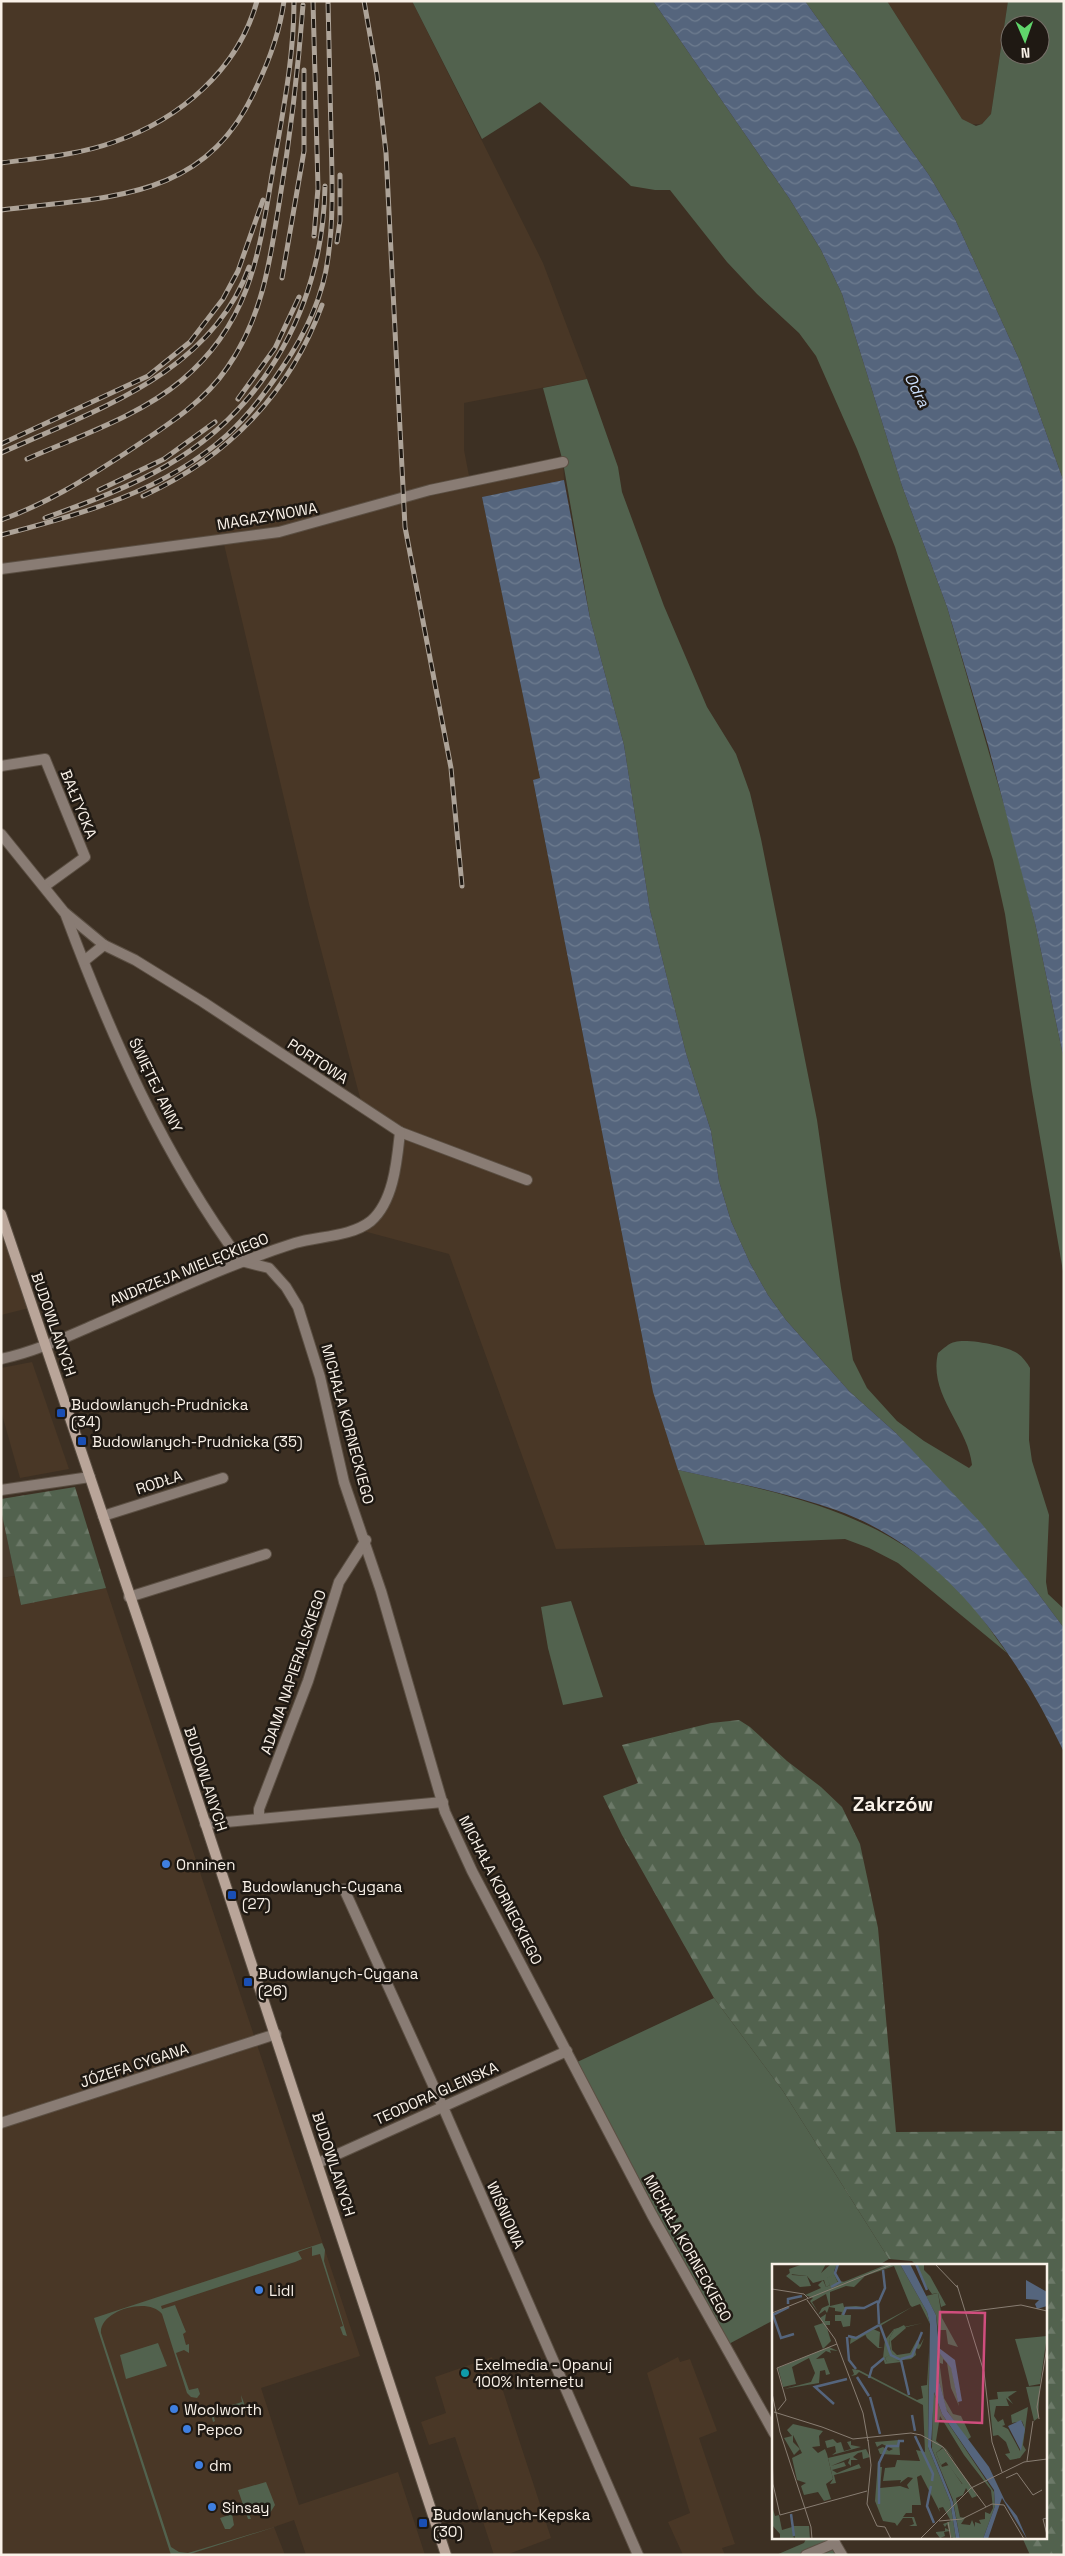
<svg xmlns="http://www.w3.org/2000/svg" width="1065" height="2556" font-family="'Space Grotesk',sans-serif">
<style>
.built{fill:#493726}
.education{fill:#493b2d}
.green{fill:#52624e;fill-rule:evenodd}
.forest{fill:url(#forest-firs)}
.water{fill:url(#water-waves)}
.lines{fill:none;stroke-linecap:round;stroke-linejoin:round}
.minor-casing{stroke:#5b4f43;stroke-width:12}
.secondary-casing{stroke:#5b4f43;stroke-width:12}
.minor{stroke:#897c74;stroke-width:10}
.secondary{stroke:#b9a599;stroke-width:10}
.rail-casing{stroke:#ada398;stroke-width:5}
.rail{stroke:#1f1913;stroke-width:3;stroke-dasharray:9;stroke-linecap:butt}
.transit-dot{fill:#1a4fb4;stroke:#1f1913;stroke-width:2}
.shop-dot{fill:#3f7fe0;stroke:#1f1913;stroke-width:2}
.culture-dot{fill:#0f9aa8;stroke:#1f1913;stroke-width:2}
.labels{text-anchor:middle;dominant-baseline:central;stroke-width:5;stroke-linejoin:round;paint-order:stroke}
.street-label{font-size:15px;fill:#f9f1e8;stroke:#1f1913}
.poi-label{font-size:15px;fill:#f9f1e8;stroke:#1f1913;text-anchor:start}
.water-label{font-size:16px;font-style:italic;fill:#ccdffb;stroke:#1f1913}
.district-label{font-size:20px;font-weight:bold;fill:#f9f1e8;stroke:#1f1913}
.inset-river{fill:none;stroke:#55657d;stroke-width:2.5}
.inset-road{fill:none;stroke:#887d72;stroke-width:1}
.view{fill:#d04e7e;fill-opacity:0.15;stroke:#d04e7e;stroke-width:2.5}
.inset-edge{fill:none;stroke:#f9f1e8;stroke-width:2.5}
</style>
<defs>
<pattern id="forest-firs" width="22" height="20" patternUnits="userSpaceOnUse" patternTransform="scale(1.25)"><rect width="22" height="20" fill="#52624e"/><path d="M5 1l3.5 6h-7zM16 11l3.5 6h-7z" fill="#6c7968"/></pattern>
<pattern id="water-waves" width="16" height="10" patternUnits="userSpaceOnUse" patternTransform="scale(1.25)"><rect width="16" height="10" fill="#55657d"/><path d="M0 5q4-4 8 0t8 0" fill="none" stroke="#6e7c8f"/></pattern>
</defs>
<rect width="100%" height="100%" fill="#3d3023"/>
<!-- built -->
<g class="built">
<polygon points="1,1 412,1 543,263 587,379 464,403 464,450 470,481 563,462 564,480 482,497 540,778 533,781 653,1392 705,1545 556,1549 449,1254 356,1229 385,1201 400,1132 363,1109 309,904 223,540 1,569"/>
<polygon points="887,1 1008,1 991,114 982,124 969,124 962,119"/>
<polygon points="1,1214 33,1307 1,1315"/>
<polygon points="32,1362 69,1469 20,1478 1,1411 1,1368"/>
<polygon points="15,1576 21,1605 106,1588 360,2356 261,2388 299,2505 398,2472 425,2555 306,2555 294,2520 274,2527 285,2555 1,2555 1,1578"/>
<polygon points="492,2357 551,2538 506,2555 494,2555 455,2437 429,2445 421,2422 446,2413 435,2377"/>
<polygon points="678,2357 680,2362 690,2359 716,2428 717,2431 699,2438 735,2544 722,2548 725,2555 683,2555 668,2522 690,2513 647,2373"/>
</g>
<!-- education -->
<polygon class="education" points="1,1510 15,1576 1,1578"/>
<!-- green -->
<g class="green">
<polygon points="412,1 653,1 789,198 821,250 842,294 902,486 947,607 1015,843 1035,923 1061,1046 1064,1060 1064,1277 1032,1091 1005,914 993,860 895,547 857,449 816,356 799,333 757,294 727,262 670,190 655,190 631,186 540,102 482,139"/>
<path d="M805 1H887L962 119 976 126 982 124 991 114 1008 1H1064V482L1020 361 955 219 929 175ZM1010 25H1040V55H1010Z"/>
<path d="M587 379 618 467 622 492 664 606 707 707 736 754 750 793 761 839 817 1120 841 1288 853 1360 867 1388 897 1421 924 1441 969 1468 972 1465C968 1426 928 1395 938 1353 943 1349 949 1343 955 1342 967 1338 1007 1346 1017 1353 1023 1357 1027 1363 1030 1368L1029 1440 1032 1461 1049 1515 1046 1582 1048 1594 1064 1609V1628L1031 1584 896 1433 849 1391 786 1320 768 1295 750 1263 731 1221 719 1181 711 1131 686 1053 650 910 624 745 590 618 563 462 543 388Z"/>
<path d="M678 1470C781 1493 881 1511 958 1589 976 1608 991 1631 1007 1653L898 1563 869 1548 845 1539 705 1545Z"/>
<polygon points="571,1601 603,1697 563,1705 548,1648 541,1607"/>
<polygon points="714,1998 783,2091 889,2259 879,2265 774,2265 774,2320 725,2346 573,2064"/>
<path d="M322 2243 325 2250 324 2261 347 2336 343 2335 340 2327 343 2326 320 2254 312 2256V2247L298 2252 302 2259 295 2262 161 2306 162 2309 175 2305 186 2332 183 2334 186 2345 189 2344V2353L184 2350 176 2353 189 2390 198 2388 200 2394 197 2398 191 2397 187 2393 162 2314C148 2296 99 2311 101 2333L171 2547 179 2552 188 2553 278 2526 187 2555H171L94 2318Z"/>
<polygon points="158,2343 167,2366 126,2379 120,2355"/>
<polygon points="241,2395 247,2411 243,2404 213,2414 215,2421 213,2422 209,2405 212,2411 242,2402"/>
<polygon points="266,2482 275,2505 270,2513 268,2508 249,2514 251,2519 248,2519 238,2490"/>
<polygon points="232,2514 234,2525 230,2529 225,2529 220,2518"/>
<polygon points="807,2537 832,2537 842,2555 776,2555 804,2543"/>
</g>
<!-- forest -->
<g class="forest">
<polygon points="75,1487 106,1588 21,1605 1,1510 1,1499"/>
<polygon points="739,1720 750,1727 787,1761 821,1787 842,1807 860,1844 878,1928 896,2132 1064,2131 1064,2555 1030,2555 1022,2537 1046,2537 1046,2265 916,2265 912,2261 889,2259 783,2091 714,1998 622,1835 603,1796 638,1783 622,1745 711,1723"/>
</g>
<!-- water -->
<g class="water">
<polygon points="653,1 805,1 929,175 955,219 1020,361 1064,482 1064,1060 1035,923 988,745 947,607 902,486 842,294 821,250 789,198"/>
<path d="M564 480 590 618 624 745 650 910 686 1053 711 1131 719 1181 731 1221 750 1263 768 1295 786 1320 849 1391 896 1433 981 1523 1031 1584 1064 1628V1752C1015 1651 946 1549 836 1510 785 1492 731 1482 678 1470L653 1392 533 780 540 778 482 497Z"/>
</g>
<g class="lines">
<defs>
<g id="minor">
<polyline points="1,569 279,532 430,490 563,462"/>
<polyline points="1,766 45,759 85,857 45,886"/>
<polyline points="1,834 64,912 104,945 135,960 203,1002 400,1132 527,1180"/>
<path d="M65 913C110 1034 164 1157 241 1261"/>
<polyline points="84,961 104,945"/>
<polyline points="241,1261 269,1268 286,1287 298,1307 320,1377 344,1482 381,1591 445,1812 472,1871 652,2215 774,2433"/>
<path d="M1 1359C34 1352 64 1338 94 1325 161 1297 226 1265 295 1243 318 1236 351 1237 371 1221 394 1201 397 1160 400 1132"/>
<polyline points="1,1490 90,1477"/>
<polyline points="103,1516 223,1478"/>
<polyline points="129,1597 266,1554"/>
<polyline points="259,1818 259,1809 308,1681 339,1582 366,1540"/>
<polyline points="205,1824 443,1802"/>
<polyline points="344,1889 443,2107 638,2555"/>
<polyline points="1,2123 276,2034"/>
<polyline points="318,2163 567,2051"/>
<polyline points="832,2538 842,2555"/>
<polyline points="806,2555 835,2543"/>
</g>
<polyline id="secondary" points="1,1214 145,1640 446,2555"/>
</defs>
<!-- minor casing -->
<use href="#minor" class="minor-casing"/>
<!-- secondary casing -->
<use href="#secondary" class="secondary-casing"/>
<!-- minor -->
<use href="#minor" class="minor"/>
<!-- secondary -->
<use href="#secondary" class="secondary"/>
<defs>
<g id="rail">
<polyline points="313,1 318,188 314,236"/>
<polyline points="364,1 377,75 386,153 405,527 451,768 462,886"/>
<path d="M1 163C38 158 78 155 114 142 180 119 238 70 257 1"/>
<path d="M1 210C109 196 205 202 256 88 269 61 280 31 284 1"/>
<polyline points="337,242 340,221 340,175"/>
<polyline points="282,278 304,151 304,70"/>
<polyline points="238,399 275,348 299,297"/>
<polyline points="1,444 148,376 190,342 223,299 238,271 263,200"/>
<path d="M1 453C95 410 211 374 249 267"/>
<path d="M27 459C79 436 138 417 182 380 257 317 260 240 276 152 285 101 294 52 294 1"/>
<polyline points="99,490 164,459 215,422"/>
<path d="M143 496C228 457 290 393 322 305"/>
<path d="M45 518C86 503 128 488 166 466 268 408 323 301 325 186"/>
<path d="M1 520C46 504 84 480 124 454 161 429 202 405 227 368 262 318 270 262 279 204 290 138 298 72 303 5"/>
<path d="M1 535C80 515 165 491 227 435 248 416 266 392 282 368 304 336 323 297 328 258 334 216 332 175 331 133 330 89 329 45 328 1"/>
</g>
</defs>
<!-- rail casing -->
<use href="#rail" class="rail-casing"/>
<!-- rail -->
<use href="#rail" class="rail"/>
</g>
<!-- markers -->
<g class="transit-dot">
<rect x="56" y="1408" width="10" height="10" rx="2.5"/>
<rect x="77" y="1436" width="10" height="10" rx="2.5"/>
<rect x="227" y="1890" width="10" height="10" rx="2.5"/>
<rect x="243" y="1977" width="10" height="10" rx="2.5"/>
<rect x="418" y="2518" width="10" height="10" rx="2.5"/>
</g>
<g class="shop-dot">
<circle cx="166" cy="1864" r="5"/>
<circle cx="259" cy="2290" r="5"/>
<circle cx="174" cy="2409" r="5"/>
<circle cx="187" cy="2429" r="5"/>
<circle cx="199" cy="2465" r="5"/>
<circle cx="212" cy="2507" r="5"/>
</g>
<circle class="culture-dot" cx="465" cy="2373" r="5"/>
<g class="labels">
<!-- street labels -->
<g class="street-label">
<text transform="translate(267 516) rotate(-10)">MAGAZYNOWA</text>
<text transform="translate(79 804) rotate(68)">BAŁTYCKA</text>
<text transform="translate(318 1061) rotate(33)">PORTOWA</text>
<text transform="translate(156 1085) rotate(64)">ŚWIĘTEJ ANNY</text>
<text transform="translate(189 1269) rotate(-22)">ANDRZEJA MIELĘCKIEGO</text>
<text transform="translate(54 1324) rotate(71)">BUDOWLANYCH</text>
<text transform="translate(348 1424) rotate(75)">MICHAŁA KORNECKIEGO</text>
<text transform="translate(159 1482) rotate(-18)">RODŁA</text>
<text transform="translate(293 1672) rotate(-71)">ADAMA NAPIERALSKIEGO</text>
<text transform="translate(206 1779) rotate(72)">BUDOWLANYCH</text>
<text transform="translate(501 1890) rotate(63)">MICHAŁA KORNECKIEGO</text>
<text transform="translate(134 2065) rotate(-18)">JÓZEFA CYGANA</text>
<text transform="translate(436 2093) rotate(-24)">TEODORA GLENSKA</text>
<text transform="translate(334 2164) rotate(72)">BUDOWLANYCH</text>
<text transform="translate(506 2215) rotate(66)">WIŚNIOWA</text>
<text transform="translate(688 2248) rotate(61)">MICHAŁA KORNECKIEGO</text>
</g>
<!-- poi labels -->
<g class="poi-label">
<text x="71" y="1404">Budowlanych-Prudnicka<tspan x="71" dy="17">(34)</tspan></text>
<text x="92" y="1441">Budowlanych-Prudnicka (35)</text>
<text x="176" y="1864">Onninen</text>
<text x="242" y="1886">Budowlanych-Cygana<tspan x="242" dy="17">(27)</tspan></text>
<text x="258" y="1973">Budowlanych-Cygana<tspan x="258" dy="17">(26)</tspan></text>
<text x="269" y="2290">Lidl</text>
<text x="475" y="2364">Exelmedia - Opanuj<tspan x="475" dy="17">100% Internetu</tspan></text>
<text x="184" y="2409">Woolworth</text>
<text x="197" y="2429">Pepco</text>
<text x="209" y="2465">dm</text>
<text x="222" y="2507">Sinsay</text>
<text x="433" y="2514">Budowlanych-Kępska<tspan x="433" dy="17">(30)</tspan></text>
</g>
<!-- water labels -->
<g class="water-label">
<text transform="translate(917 390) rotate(63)">Odra</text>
</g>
<!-- district labels -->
<g class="district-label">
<text x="893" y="1804">Zakrzów</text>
</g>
</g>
<!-- overview -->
<g transform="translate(772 2264)">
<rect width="275" height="275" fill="#3d3023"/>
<path d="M116 0H128L155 48 158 60 148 40 140 43 138 41 122 2 93 12 82 23 74 22 58 28V42L71 39 72 43 84 42 90 43 73 45 72 51H79L78 62 71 63 69 57H63V51H69L70 48 63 47V44L57 43 55 49 53 46 46 51 50 44 57 41 54 30 40 38 46 48 38 37 41 34 33 31 49 24 46 21 51 16 54 23 58 21 54 14 62 10 66 19 59 23ZM144 0H152V6L158 12 174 41 169 43 166 29 160 30 152 19ZM19 8 20 11 35 12 39 22 28 23 14 12ZM54 50 53 57H58V61H54L59 77 51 85 42 62 51 59 48 54ZM132 61 134 64 119 77 120 86 125 91 138 89 145 76 148 81 152 74 149 82 147 85 143 84 144 91 139 95 115 98 113 94 119 89 117 75 122 66ZM101 65 108 68 107 83 111 84H106L95 74 93 70ZM275 72 268 120 257 122 243 75ZM57 83 66 87 58 86 59 89 54 87 44 95 52 94 58 110 54 111 53 106 48 107 47 119 12 125 39 118 43 109 37 94 20 103 24 120 11 123 6 104ZM165 86 178 101 180 106 187 142 179 124 175 99 171 95V100L168 99 166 88 172 134 181 150 189 152 199 173 195 176 174 145 166 113ZM157 88 156 183 178 237 184 275 179 273 178 267 172 268 173 272 168 274 164 269V266V268L173 267V264L177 266 175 260 173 263 171 260 179 257 171 243 167 244 168 248 149 211 145 213 149 241H140V249H134L131 253H142L145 262H137L142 260 140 254H131L125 262 123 259 111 257 103 237 106 198 112 190 106 203H110L108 224 128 222 137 225 135 221 141 214 136 213 128 219 129 216 111 217 113 204 123 203 125 196 148 197 144 186 153 188 151 141 87 108 84 111 79 112 82 110 80 105 87 106 145 136 151 134 149 122 155 121ZM268 122 266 154 262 157 254 123ZM161 126 170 150 222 228 223 242 211 275H188L181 236 160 185ZM168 152 192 191 219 226 221 244 218 250 213 248V255L207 256 209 260 203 258V263L200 256 198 261 189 260 193 254 188 253 184 234 191 231 194 224 200 234 205 232 197 219 190 220 177 201 170 203 164 189 171 183 184 198 174 185 164 177ZM94 185 98 193 91 195 90 188 86 189 81 193 86 196H79V202L76 199 78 194 59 202 72 198 74 202 60 206 65 209 87 200 89 204 62 211 64 219 58 220 61 215 56 194ZM1 245 3 252 7 251 10 266 20 263 22 275H8V270L0 261ZM21 262H37L38 275H23Z" fill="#52624e" fill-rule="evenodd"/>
<path d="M31 0H54L49 9 59 0H65L62 7 67 17 73 18 59 23 66 18 62 11 55 14 58 21 54 23 52 16 41 19 35 12 18 10 17 5ZM166 29 170 54 186 83 176 80 174 66H166L164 51 154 32ZM106 43 108 60 140 43 78 80 79 72 84 73 107 61ZM151 59 122 66 117 75 119 90 113 94 115 98 119 96 129 97 130 96 137 132 129 98 113 100 111 94 113 76 122 65ZM245 127 236 133 241 140 234 134 237 142H224L222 152 226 158 231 155 233 161 230 162 236 165 248 187 252 162 250 157 240 159 239 151 256 143 251 181 254 186 248 194 238 196 233 190 238 189 234 178 226 171 221 172 217 136 226 135 225 128ZM21 160V178L28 185 22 191 12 174 20 172 15 166ZM61 175 65 179 69 178 72 187 79 185 75 178 79 177V181L89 183 60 191 64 188 63 182 55 184 53 177ZM127 176 128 191 108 190 106 185 111 183 117 187 121 185 110 180 105 183 103 178Z" fill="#52624e"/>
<path d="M21 160 51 167 47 172 48 182 40 183 46 189 53 185 55 190 61 215 54 220 59 235 52 237 46 228 32 231 29 222 34 219 25 216 20 194 30 189 21 171ZM171 184 197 219 192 222 174 198 169 201 164 189Z" fill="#52624e"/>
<path d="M128 0H138L164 51 167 84 183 96 190 137 186 138 179 104 165 86 166 113 175 147 217 203 233 237 245 252 255 275 230 234 216 275H211L223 242 222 226 170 150 162 128 159 183 181 238 188 275H184L178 237 156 183 158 60 155 48ZM254 16 275 28V42L265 45 263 40 267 36 254 35ZM249 156 253 165 249 187 236 162Z" fill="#55657d"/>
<path class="inset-river" d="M144 0 155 26M59 23 68 18 63 9 66 0M16 40V35L30 32M17 43 1 51 9 74 22 70M71 51 74 44H92L106 37M107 60 106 40 113 24 111 6M108 61 119 91 129 96 137 131M76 72 84 74 107 61M75 73 77 96 84 105M129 95 140 92 150 68M85 113 97 132M97 114 100 104 112 94M98 133 108 170M62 140 43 123 75 115M140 151 143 167M143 172 161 210 160 217M159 222 155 242 162 259M107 240V199L115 182H126L127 177H132M19 250 22 272"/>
<path class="inset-road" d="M163 0 186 24M185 21 212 108 220 178 230 208M0 25 32 30 36 34M35 36 63 75 91 149 96 177M194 48 249 41 275 47M0 49 121 0M0 129 8 168 39 263 40 275M6 146 14 136 5 104 65 80M2 148 50 163M267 155 265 143 275 83M50 163 81 175 139 169 149 171 171 183 200 224M96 176 99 201 95 240 105 262 113 263 119 275M0 188 1 220 8 251 95 227M255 197 261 157M234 214 245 209 261 231 270 226M200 224 214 243M275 254 271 255 275 271M167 257 190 255 220 240 232 241 252 275M176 258 179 275M149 274 199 224 252 198 275 195"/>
<path class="view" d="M168 48 213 49 210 159 164 157Z"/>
<rect width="275" height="275" class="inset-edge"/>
</g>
<!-- border -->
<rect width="1065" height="2556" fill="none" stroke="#f9f1e8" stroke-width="5"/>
<!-- north arrow -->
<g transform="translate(1025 40) rotate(178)"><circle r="24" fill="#1f1913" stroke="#766f68"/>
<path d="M0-4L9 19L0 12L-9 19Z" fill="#60d56b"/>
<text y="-8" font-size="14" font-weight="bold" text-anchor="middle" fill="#f9f1e8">N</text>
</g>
</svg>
